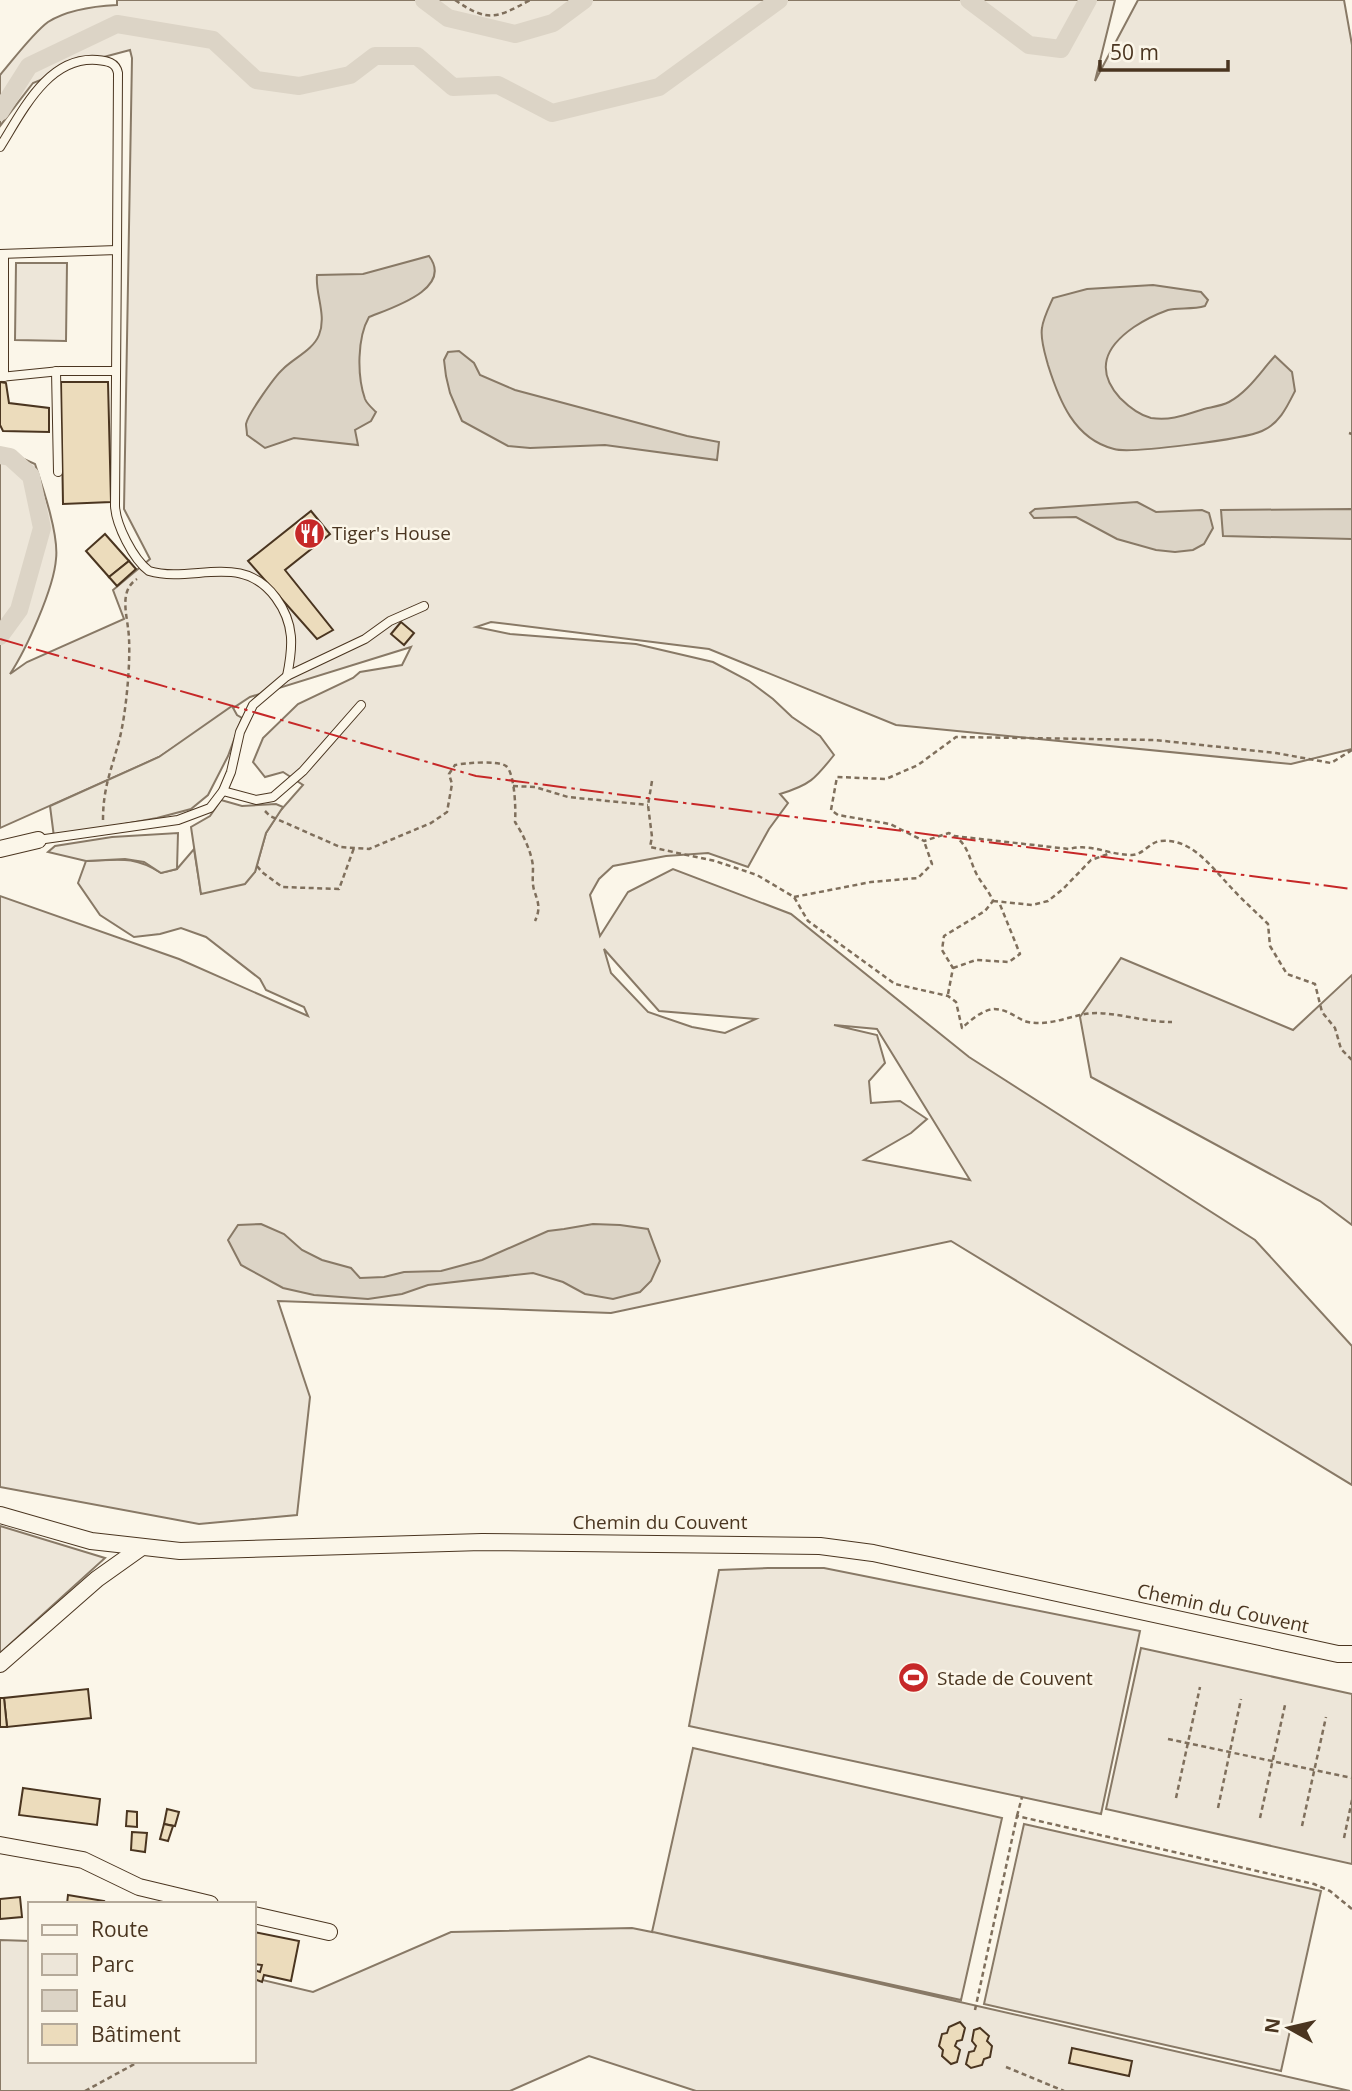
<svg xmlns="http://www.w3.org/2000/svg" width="1352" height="2091" font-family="'Open Sans',sans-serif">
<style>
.green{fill:#ede6d9;stroke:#887966;stroke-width:2;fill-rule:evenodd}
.parking{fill:#ede7d9;stroke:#887966;stroke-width:2}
.water{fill:#dcd4c6;stroke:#887966;stroke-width:2}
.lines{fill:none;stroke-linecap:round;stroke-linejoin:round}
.canal{stroke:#dcd4c6;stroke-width:18}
.building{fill:#ecdcbc;stroke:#4a3520;stroke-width:2}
.service-casing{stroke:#4a3520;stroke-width:10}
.minor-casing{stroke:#4a3520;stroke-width:18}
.path{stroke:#7f6f5c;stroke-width:2.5;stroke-dasharray:5 3.5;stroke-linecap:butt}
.service{stroke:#fbf6e9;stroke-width:8}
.minor{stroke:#fbf6e9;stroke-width:16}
.power{stroke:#c62828;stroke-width:2;stroke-dasharray:24 5 3.5 5;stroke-linecap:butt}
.labels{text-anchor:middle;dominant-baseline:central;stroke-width:5;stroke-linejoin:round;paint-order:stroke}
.poi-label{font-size:19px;fill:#4a3520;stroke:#fbf6e9;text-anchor:start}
.street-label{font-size:19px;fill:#4a3520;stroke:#fbf6e9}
</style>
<rect width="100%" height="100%" fill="#fbf6e9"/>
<!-- green -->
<g class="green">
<path d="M117 0H1115L1095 81 1138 0H1344L1352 45V749L1291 764 896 725 709 649 491 622 476 627 510 634 636 644 713 662 749 681 773 699 792 717 820 736 834 755C815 779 810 785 780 794L788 803 769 829 748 867 708 853 666 856 613 866 599 879 590 895 600 936 628 892 673 869 791 914 969 1057 1255 1240 1352 1346V1485L951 1241 611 1313 278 1301 310 1397 297 1515 199 1524 0 1487V896L179 959 308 1016 304 1007 266 990 260 979 206 937 181 928 160 934 134 937 100 915 78 883 86 861C118 860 133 855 161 873L177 869 194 849 201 893 255 872 266 833 280 811 303 785 283 772 265 777 253 762 263 738 298 704 353 678 360 672 402 665 411 647 250 697 159 757 0 828V448L35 464C43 488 59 535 56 559 54 588 26 650 10 674L27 662 124 619 113 590 150 559 124 509 132 58 130 50 85 62 33 83 0 126V75C13 60 33 33 48 22 67 10 96 6 117 5ZM604 949 659 1011 756 1019 725 1033 692 1027 648 1012 611 973ZM834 1025 877 1029 970 1180 864 1160 911 1133 927 1119 900 1101 871 1103 869 1081 885 1063 877 1035Z"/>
<polygon points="16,263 67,263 66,341 15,340"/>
<polygon points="1121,958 1293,1030 1352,975 1352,1225 1320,1201 1091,1077 1080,1017"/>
<polygon points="0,1526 105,1558 0,1653"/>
<polygon points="768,1568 824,1568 1140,1631 1101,1814 689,1726 719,1570"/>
<polygon points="1141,1648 1352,1694 1352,1864 1106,1809"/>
<polygon points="693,1748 1002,1818 961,2000 653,1932 1350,2091 696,2091 589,2056 510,2091 0,2091 0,1940 30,1941 30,2061 254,2061 254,1978 313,1992 451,1932 632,1928 652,1932"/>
<polygon points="1024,1824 1321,1891 1281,2071 984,2004"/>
</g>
<!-- parking -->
<g class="parking">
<polygon points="232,706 237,715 242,718 228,756 208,795 191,809 157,818 54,837 50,806 159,757"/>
<polygon points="221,800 242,806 276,804 283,807 266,833 255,872 245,884 201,894 191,827 210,816"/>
<polygon points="178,833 177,869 161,873 144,862 125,859 86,861 48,852 55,846 112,837"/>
</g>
<!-- water -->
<g class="water">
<path d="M429 256C454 289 391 308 369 317 357 338 357 376 365 399 367 404 372 408 376 412L371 421 355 430 358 445 294 438 265 448 247 435C247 431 246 427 246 424 248 414 275 376 283 369 294 358 313 350 319 335 327 315 315 294 317 275L363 274Z"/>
<path d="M1153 285 1201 292 1208 300 1205 306C1192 310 1178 307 1168 310 1157 314 1143 321 1134 327 1105 347 1095 370 1120 398 1129 407 1139 415 1151 418 1171 421 1185 415 1204 409 1212 407 1221 406 1229 402 1248 392 1261 371 1275 356L1292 372 1295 391C1287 407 1279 424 1262 431 1245 439 1130 454 1114 449 1074 439 1059 400 1048 365 1045 354 1040 339 1042 328 1043 319 1049 307 1053 298L1087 289Z"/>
<polygon points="459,351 474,363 480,375 515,390 687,436 719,442 717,460 605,445 530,448 508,446 462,421 450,393 446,376 444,360 448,352"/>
<polygon points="1137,502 1156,512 1202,510 1209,513 1213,528 1204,544 1193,550 1175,552 1156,550 1117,539 1076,517 1034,518 1030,513 1035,509"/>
<polygon points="1352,509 1352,539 1223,536 1221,510"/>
<polygon points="261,1224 284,1234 302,1250 322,1260 351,1268 360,1278 384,1277 404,1272 441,1271 482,1260 548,1231 564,1229 593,1224 620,1225 648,1229 660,1261 651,1281 640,1292 613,1299 585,1294 563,1282 533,1273 428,1285 402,1294 368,1299 314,1295 283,1288 241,1265 228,1240 238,1225"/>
</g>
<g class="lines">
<!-- canal -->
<g class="canal">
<polyline points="424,0 448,18 515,34 553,23 584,0"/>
<polyline points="969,0 1029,45 1061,49 1088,0"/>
<polyline points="0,112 29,66 117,24 213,40 256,80 299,86 350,75 375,56 417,56 453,87 498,85 552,113 659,87 779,0"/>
<polyline points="0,455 10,457 31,476 42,528 19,610 0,636"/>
</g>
</g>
<!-- building -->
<g class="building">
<polygon points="0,382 6,383 9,403 49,408 49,432 3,431 0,425"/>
<polygon points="61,382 108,382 111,502 63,504"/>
<polygon points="311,511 330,534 285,570 333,630 317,639 248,561"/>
<polygon points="105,534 129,561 109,577 86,551"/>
<polygon points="129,561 136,569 117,586 109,577"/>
<polygon points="401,622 414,633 404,645 391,634"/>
<polygon points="88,1689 91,1718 7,1727 4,1698"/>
<polygon points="0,1698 4,1698 7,1727 0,1727"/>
<polygon points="23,1788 100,1799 97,1825 19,1815"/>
<polygon points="167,1809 179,1812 175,1826 164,1824"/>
<polygon points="127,1811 137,1812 137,1827 126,1826"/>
<polygon points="164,1824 173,1826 168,1841 160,1839"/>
<polygon points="132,1832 147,1833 145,1852 131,1850"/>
<polygon points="68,1895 104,1901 103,1904 67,1904"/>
<polygon points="20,1897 22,1917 0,1919 0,1899"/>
<polygon points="254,1932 299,1941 291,1981 264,1975 262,1982 254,1979 254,1970 260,1972 262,1965 254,1964"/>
<polygon points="960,2022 965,2028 962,2040 957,2041 955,2046 960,2050 957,2062 951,2064 942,2056 943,2050 939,2046 942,2034 947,2033 949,2027"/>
<polygon points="980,2028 989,2036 987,2041 992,2046 990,2057 984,2059 982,2065 971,2068 966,2064 969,2052 974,2051 976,2046 972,2041 974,2030"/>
<polygon points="1072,2048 1132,2061 1129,2076 1069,2063"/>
</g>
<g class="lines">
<defs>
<g id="service">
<path d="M0 147C22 112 48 56 97 60 107 61 116 62 118 73L117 250"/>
<path d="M0 254 117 250 115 506C116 525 133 559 149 571 193 584 242 551 276 598 295 624 293 647 287 676"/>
<polyline points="4,254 4,377"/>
<polyline points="56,371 58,472"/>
<polyline points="0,377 60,371 115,371"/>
<polyline points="223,791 256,800 273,797 303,771 361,705"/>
<polyline points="38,840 178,820 210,808 223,791 231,772 240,732 253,705 287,676 365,639 390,621 424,606"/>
</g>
<g id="minor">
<polyline points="0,849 38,840"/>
<polyline points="0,1515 91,1541 180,1551 482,1542 820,1546 873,1553 1338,1654 1352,1654"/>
<polyline points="0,1664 97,1579 142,1547"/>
<polyline points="0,1845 83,1860 139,1887 210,1904"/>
<polyline points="254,1915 329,1932"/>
</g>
</defs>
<!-- service casing -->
<use href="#service" class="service-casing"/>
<!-- minor casing -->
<use href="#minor" class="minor-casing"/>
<!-- path -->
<g class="path">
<path d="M455 0C487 22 496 19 530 0"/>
<polyline points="1349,433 1352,434"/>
<path d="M1352 750 1331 763 1276 753 1155 740 956 737 918 765 886 779 837 777 831 810 838 815 890 824 924 841 949 833 954 836 1069 849C1092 843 1108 855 1132 855 1143 855 1150 842 1160 841 1190 838 1208 863 1226 882 1239 897 1254 910 1268 924L1270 946 1287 974 1315 984 1322 1012 1335 1028 1341 1049 1352 1060"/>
<path d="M652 781 648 805 652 837 650 847 715 861 757 875 794 897 808 921 895 984 948 996 956 1002 962 1028C971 1020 982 1010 994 1009 1009 1009 1018 1020 1028 1022 1052 1027 1074 1013 1097 1013 1122 1014 1147 1022 1172 1022"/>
<polyline points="513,786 535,787 568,797 648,805"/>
<path d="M265 811 270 816 340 847 369 849 431 823 447 812 452 784 449 774 455 765C466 763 497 760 506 766 515 773 516 811 515 822 523 834 532 853 533 867 533 875 532 883 534 890 538 902 541 908 535 921"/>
<path d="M103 820C103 788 111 771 119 741 126 716 132 654 128 628 126 611 120 590 137 579"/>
<polyline points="257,866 262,872 282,887 339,889 354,848"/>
<polyline points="794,897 871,882 918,878 932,864 924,841"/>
<polyline points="993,901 1032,905 1048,901 1063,889 1091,860 1111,853"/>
<polyline points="953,968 976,960 1009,962 1020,954 999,902"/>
<path d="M948 994 953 968 942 950 944 936 985 911 993 901C989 891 982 884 977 875 970 862 969 847 957 838"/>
<polyline points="1168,1739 1352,1778"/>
<polyline points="1176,1798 1200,1687"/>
<polyline points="1218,1808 1241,1699"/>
<polyline points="1017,1816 1022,1797"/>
<polyline points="1260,1818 1285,1705"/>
<polyline points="1302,1826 1326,1717"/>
<polyline points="1344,1838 1352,1800"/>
<polyline points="975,2010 1017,1816 1314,1884 1330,1891 1352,1909"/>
<polyline points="1006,2067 1064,2091"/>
<polyline points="85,2091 140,2061"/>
</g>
<!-- service -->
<use href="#service" class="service"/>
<!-- minor -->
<use href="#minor" class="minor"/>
<!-- power -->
<polyline class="power" points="0,639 476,776 1352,889"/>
</g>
<!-- icons -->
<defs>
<symbol id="restaurant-disc" viewBox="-11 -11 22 22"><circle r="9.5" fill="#c62828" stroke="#fbf6e9"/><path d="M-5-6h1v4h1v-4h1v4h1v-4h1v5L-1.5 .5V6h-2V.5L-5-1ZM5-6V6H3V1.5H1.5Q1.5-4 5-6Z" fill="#fff"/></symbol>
<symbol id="stadium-disc" viewBox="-11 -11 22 22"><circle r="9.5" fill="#c62828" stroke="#fbf6e9"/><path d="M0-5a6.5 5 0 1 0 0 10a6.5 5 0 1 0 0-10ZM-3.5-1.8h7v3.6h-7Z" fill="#fff"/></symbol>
</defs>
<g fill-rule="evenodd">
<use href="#restaurant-disc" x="292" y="516" width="35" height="35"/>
<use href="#stadium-disc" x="896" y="1660" width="35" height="35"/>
</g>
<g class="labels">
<!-- poi labels -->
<g class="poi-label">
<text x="332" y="533">Tiger's House</text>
<text x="937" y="1678">Stade de Couvent</text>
</g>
<!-- street labels -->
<g class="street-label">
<text x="660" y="1522">Chemin du Couvent</text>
<text transform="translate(1223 1608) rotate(12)">Chemin du Couvent</text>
</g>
</g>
<!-- legend -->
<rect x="28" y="1902" width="228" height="161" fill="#fbf6e9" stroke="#b4a999" stroke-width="2"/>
<rect x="42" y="1925" width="35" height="10" fill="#fbf6e9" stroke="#b4a999" stroke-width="2"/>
<text x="91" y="1937" font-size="21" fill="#4a3520">Route</text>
<rect x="42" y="1954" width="35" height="21" fill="#ede6d9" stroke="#b4a999" stroke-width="2"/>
<text x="91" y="1972" font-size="21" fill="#4a3520">Parc</text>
<rect x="42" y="1990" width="35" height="21" fill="#dcd4c6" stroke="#b4a999" stroke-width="2"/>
<text x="91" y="2007" font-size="21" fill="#4a3520">Eau</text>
<rect x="42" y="2024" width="35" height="21" fill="#ecdcbc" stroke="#b4a999" stroke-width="2"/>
<text x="91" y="2042" font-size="21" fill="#4a3520">Bâtiment</text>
<!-- north arrow -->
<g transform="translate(1289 2028) rotate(278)" stroke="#fbf6e9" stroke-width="5" paint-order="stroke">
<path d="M0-5L12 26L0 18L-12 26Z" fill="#4a3520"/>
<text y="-10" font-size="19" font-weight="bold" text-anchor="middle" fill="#4a3520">N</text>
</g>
<!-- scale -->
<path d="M1100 60v10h128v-10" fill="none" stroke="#4a3520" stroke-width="3.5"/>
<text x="1110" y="60" font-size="21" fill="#4a3520" stroke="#fbf6e9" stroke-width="5" paint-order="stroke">50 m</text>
</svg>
